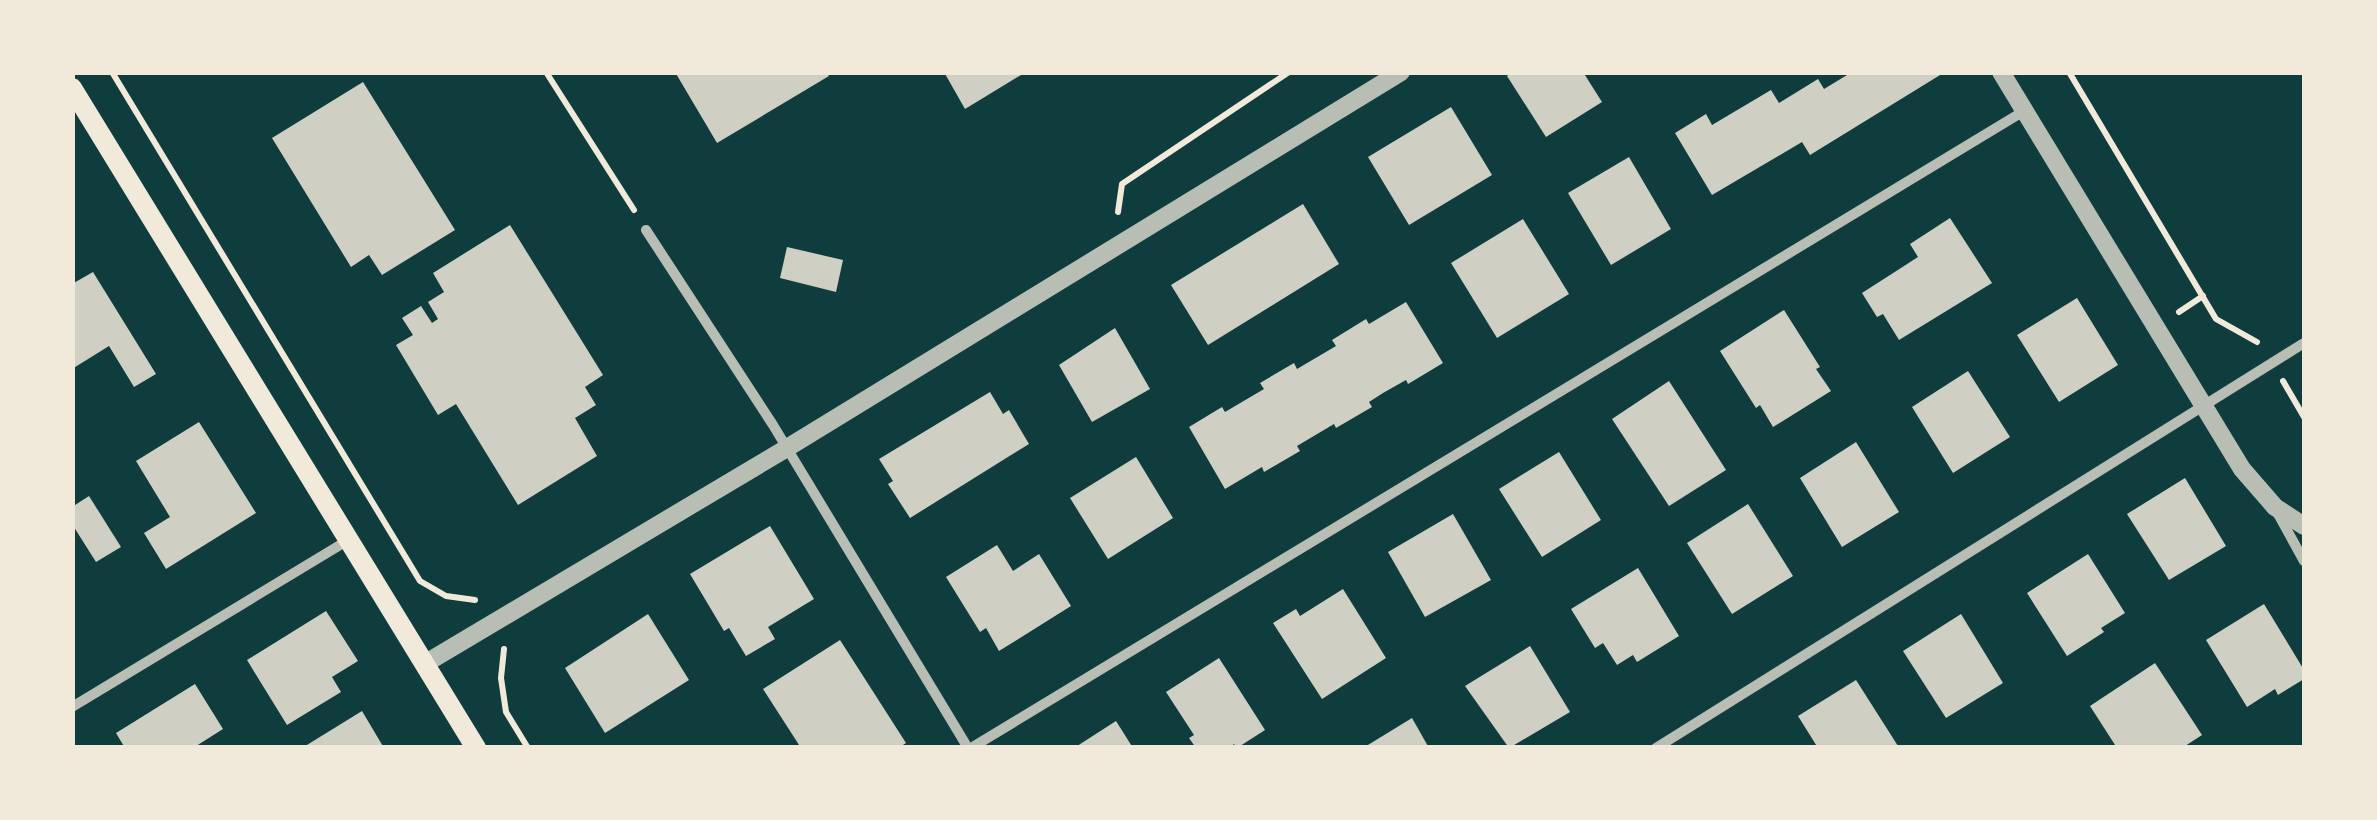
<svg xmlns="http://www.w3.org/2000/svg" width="2377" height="820" font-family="'Asap Condensed',sans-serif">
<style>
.building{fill:#cfcfc3}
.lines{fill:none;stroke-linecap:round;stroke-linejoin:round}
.path{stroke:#f1e9da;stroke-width:6}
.minor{stroke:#b8beb3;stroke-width:10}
.tertiary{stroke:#b8beb3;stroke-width:18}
.secondary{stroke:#f1e9da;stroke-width:20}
</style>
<rect width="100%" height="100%" fill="#0f3d3e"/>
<!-- building -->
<g class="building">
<polygon points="675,72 826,72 829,76 717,143"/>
<polygon points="944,72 1026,72 965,109"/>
<polygon points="1512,72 1583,72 1602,102 1546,137 1507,76"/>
<polygon points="1852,72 1945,72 1810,155 1802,142 1712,195 1675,133 1706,114 1712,125 1771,90 1779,103 1818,79 1824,89"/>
<polygon points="363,82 455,230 382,275 369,255 351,267 272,138"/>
<polygon points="1451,107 1492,175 1409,225 1368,157"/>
<polygon points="1629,157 1671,229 1611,265 1568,193"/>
<polygon points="1303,204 1339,264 1208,345 1171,285"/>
<polygon points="1950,218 1992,283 1899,340 1883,314 1877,317 1862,293 1918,257 1910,244"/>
<polygon points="1523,219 1569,294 1497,338 1451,263"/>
<polygon points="510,225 603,375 585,387 596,405 575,418 597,456 518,505 456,404 438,415 396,345 413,335 402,318 421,306 432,323 438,319 428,302 444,292 433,273"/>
<polygon points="787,247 843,260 836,292 780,278"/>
<polygon points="93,272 156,374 134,387 109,346 72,369 72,284"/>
<polygon points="2077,298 2118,365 2059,402 2017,335"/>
<polygon points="1406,302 1443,363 1408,384 1406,380 1383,393 1369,402 1372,407 1336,428 1334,424 1297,446 1300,451 1264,472 1262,467 1225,489 1189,427 1222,407 1225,412 1264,389 1260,383 1294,363 1297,369 1336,346 1332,340 1366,319 1369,324"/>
<polygon points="1784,310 1820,367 1816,369 1831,391 1773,427 1760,405 1756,408 1720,351"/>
<polygon points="1115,328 1150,389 1092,422 1059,365"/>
<polygon points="1968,371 2010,437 1953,473 1912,407"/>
<polygon points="1669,381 1726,470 1669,506 1612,419"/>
<polygon points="990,392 1003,414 1009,410 1029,444 910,518 888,484 893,481 879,459"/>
<polygon points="199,422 256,513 166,569 144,533 170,517 136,461"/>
<polygon points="1856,442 1899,512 1842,547 1800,478"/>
<polygon points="1559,452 1601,520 1542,557 1499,489"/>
<polygon points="1136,457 1173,518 1108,559 1070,498"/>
<polygon points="2185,478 2226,546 2169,580 2127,514"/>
<polygon points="89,496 121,547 96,562 72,524 72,507"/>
<polygon points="1748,504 1793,576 1732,614 1687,543"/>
<polygon points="1453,514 1491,580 1425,617 1388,552"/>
<polygon points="770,526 814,599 768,627 775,639 746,656 729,628 724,631 690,574"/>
<polygon points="997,545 1013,571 1039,554 1071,606 999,651 986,628 980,632 946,577"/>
<polygon points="2088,554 2125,613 2101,628 2104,632 2067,656 2027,593"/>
<polygon points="1638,568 1679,636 1637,662 1633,655 1617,665 1603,643 1595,648 1571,609"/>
<polygon points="1343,589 1386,658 1322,699 1273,623 1296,609 1300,616"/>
<polygon points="2264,604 2304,670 2304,679 2278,695 2275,689 2247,707 2206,640"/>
<polygon points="326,611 358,661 332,677 341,692 287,725 247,660"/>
<polygon points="648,614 689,680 605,733 565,668"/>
<polygon points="1961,614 2003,683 1946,718 1903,651"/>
<polygon points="840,640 906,743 898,748 801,748 763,689"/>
<polygon points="1530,646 1570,712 1509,748 1465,686"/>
<polygon points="1219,658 1265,730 1237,748 1234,744 1229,748 1196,748 1189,738 1194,735 1166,692"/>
<polygon points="2155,663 2202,735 2182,748 2117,748 2090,706"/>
<polygon points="1856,680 1898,746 1895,748 1818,748 1798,716"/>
<polygon points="195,684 223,729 193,748 125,748 116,733"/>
<polygon points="362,711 384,748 302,748"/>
<polygon points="1412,718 1429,748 1363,748"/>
<polygon points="1116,721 1133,748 1074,748"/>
</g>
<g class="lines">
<!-- path -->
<g class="path">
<polyline points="112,72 420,581 446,596 475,600"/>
<polyline points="546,72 634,210"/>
<polyline points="2069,72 2216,319 2257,342"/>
<polyline points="1118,212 1122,184 1289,72"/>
<polyline points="2179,312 2203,296"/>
<polyline points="2283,381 2304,417"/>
<polyline points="504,649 501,678 506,712 528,748"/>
</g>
<!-- minor -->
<g class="minor">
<polyline points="646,230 773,425 968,748"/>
<polyline points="2277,512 2304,561"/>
<polyline points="72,707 350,539"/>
<polyline points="971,748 2024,111"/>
<polyline points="1656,748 2304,343"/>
</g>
<!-- tertiary -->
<g class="tertiary">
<polyline points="2001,72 2242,469 2275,507 2304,526"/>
<polyline points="426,663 787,448 1401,72"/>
</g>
<!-- secondary -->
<polyline class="secondary" points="72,88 476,748"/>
</g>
<!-- border -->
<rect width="2377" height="820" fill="none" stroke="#f1e9da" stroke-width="150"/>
</svg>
